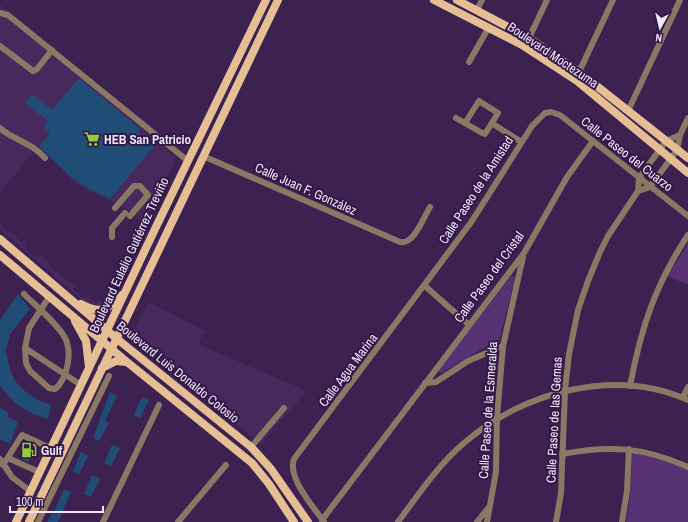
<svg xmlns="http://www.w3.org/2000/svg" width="688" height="522" font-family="'Archivo Narrow',sans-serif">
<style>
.built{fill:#47295e}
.green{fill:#583175}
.building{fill:#204d76}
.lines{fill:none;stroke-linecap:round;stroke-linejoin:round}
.minor{stroke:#8b7864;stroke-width:6}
.major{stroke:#e6be94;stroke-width:8}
.labels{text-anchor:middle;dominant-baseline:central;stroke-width:4;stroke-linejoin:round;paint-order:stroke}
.street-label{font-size:13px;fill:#f1e5fc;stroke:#321845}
.poi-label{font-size:13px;font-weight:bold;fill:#f1e5fc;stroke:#321845;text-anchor:start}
</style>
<rect width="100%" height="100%" fill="#3d2251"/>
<!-- built -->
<g class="built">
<polygon points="0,5 176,158 113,292 107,301 100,305 91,305 81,299 0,229 0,224 22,242 24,240 26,242 23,246 37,258 40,255 49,263 48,265 73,286 76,285 73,289 84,299 87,294 90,296 88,301 95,302 102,301 108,297 104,293 106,290 111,292 119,274 114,272 115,270 117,271 126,252 124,251 125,249 130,250 138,232 134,229 141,220 128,209 85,189 71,179 38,146 0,193"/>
<polygon points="149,302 205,331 198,344 307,391 261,444 128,339"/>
</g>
<!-- green -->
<g class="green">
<polygon points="688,244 688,285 667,276"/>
<polygon points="512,275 515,278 499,342 480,350 441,373 438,371"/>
<polygon points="634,453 657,457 688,470 688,522 626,522 630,497 632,455"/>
</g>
<!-- building -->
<g class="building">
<polygon points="79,78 140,129 138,132 154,146 110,199 84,186 70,176 39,146 50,133 43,127 48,121 25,103 32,94 52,110"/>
<polygon points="18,294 30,309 10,334 6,350 9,367 15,381 26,392 38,400 51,405 48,419 31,413 15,403 0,386 0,320"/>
<polygon points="110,392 117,396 105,421 109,423 99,441 93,438"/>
<polygon points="142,397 149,400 140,418 134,415"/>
<polygon points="0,408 9,413 7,417 18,422 10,444 0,439"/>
<polygon points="29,443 36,446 28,462 21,459"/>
<polygon points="112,445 120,448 111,466 104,463"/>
<polygon points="81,452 88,456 79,474 73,471"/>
<polygon points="92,475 100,479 91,497 84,494"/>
<polygon points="64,489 71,492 58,522 47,522 52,513 53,514"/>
</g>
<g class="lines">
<!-- minor -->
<g class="minor">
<polyline points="477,10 482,0"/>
<polyline points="0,13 8,15 188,161"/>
<polyline points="529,38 547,0"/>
<polyline points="0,46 33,71 37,69 52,50"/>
<polyline points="469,62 489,27"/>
<polyline points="579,72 613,0"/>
<polyline points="628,111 680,0"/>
<polyline points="456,118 482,133 485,134 498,113 479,101 465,123"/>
<polyline points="493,124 520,141"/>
<path d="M0 128C15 141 31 142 45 158"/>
<path d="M203 156 400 242C414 245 423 218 430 207"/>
<polyline points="638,191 650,187 677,150 680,135 688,118"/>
<polyline points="115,208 134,186 140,186 148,195 130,216"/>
<polyline points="112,237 112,228 125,213"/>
<polyline points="425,286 469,325"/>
<path d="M24 294C35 305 61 327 66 340 70 349 69 362 66 371 64 377 61 385 55 389L49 388 30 371 26 363 25 348 29 328 49 297"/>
<polyline points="25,348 81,385"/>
<polyline points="425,383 436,382 468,361 503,346"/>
<path d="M630 386C641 328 655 285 688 235"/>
<polyline points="683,397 688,387"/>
<polyline points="251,447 284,408"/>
<path d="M562 454C609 445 644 447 688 467"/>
<polyline points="8,458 39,472"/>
<polyline points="0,459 12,477 30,491"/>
<polyline points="3,465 22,435 50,448"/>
<polyline points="322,520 524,253 567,177 593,141"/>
<polyline points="38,522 109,376"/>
<polyline points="103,522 159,405"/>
<polyline points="178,522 226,465"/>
<path d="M324 522C313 506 287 478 294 459L472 221 532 126 545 113 551 112 560 115 688 216"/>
<path d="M398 522C418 495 438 465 464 443 522 392 615 367 688 400"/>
<polyline points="477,522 489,507"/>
<polyline points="487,522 496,472 497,417 503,346 523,257"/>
<polyline points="556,522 561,493 565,390 569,354 578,310 588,281 600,252 608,236 638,191 639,178 666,141 680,135"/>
<polyline points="622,522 627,491 629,449"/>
</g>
<!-- major -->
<g class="major">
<polyline points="434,0 522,45 577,81 688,173"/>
<polyline points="457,0 529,38 579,72 688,158"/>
<polyline points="0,239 116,338 251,447 271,469 308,522"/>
<polyline points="0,255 127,362 252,463 269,484 294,522"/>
<path d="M81 304C101 315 106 310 122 295"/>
<polyline points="75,321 86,341 89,367"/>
<polyline points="102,368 116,361 126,362"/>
<polyline points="16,522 155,229 266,0"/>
<polyline points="29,522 278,0"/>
</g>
</g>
<!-- icons -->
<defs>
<symbol id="supermarket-bare" viewBox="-9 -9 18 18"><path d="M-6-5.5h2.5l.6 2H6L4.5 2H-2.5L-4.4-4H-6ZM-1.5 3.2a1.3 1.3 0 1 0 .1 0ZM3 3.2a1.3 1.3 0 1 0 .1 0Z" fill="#94cc3b" stroke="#321845" stroke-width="2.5" paint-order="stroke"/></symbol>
<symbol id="fuel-bare" viewBox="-9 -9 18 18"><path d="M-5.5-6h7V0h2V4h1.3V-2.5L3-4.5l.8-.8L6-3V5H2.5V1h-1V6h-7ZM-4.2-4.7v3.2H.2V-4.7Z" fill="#94cc3b" stroke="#321845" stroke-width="2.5" paint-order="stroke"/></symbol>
</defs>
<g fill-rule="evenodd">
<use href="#supermarket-bare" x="81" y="128" width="22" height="22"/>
<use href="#fuel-bare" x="18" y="439" width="22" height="22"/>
</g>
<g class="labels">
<!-- street labels -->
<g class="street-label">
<text transform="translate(553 55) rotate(34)">Boulevard Moctezuma</text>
<text transform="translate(627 154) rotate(38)">Calle Paseo del Cuarzo</text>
<text transform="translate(306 189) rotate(24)">Calle Juan F. González</text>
<text transform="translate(476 190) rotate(-57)">Calle Paseo de la Amistad</text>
<text transform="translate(129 255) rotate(-65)">Boulevard Eulalio Gutiérrez Treviño</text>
<text transform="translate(489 277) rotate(-54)">Calle Paseo del Cristal</text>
<text transform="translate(348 370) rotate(-53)">Calle Agua Marina</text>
<text transform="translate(178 372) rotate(39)">Boulevard Luis Donaldo Colosio</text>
<text transform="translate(488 410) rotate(-86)">Calle Paseo de la Esmeralda</text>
<text transform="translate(554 420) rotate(-87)">Calle Paseo de las Gemas</text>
</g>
<!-- poi labels -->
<g class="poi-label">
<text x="104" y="139">HEB San Patricio</text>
<text x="41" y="450">Gulf</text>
</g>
</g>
<!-- north arrow -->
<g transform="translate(660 28) rotate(188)" stroke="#321845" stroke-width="3" paint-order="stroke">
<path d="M0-3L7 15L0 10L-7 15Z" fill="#f1e5fc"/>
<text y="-6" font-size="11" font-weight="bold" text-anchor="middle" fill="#f1e5fc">N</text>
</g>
<!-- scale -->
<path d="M10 506v6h93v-6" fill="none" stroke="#f1e5fc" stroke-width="2"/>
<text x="16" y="506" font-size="12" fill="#f1e5fc" stroke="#321845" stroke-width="3" paint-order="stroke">100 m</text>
</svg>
